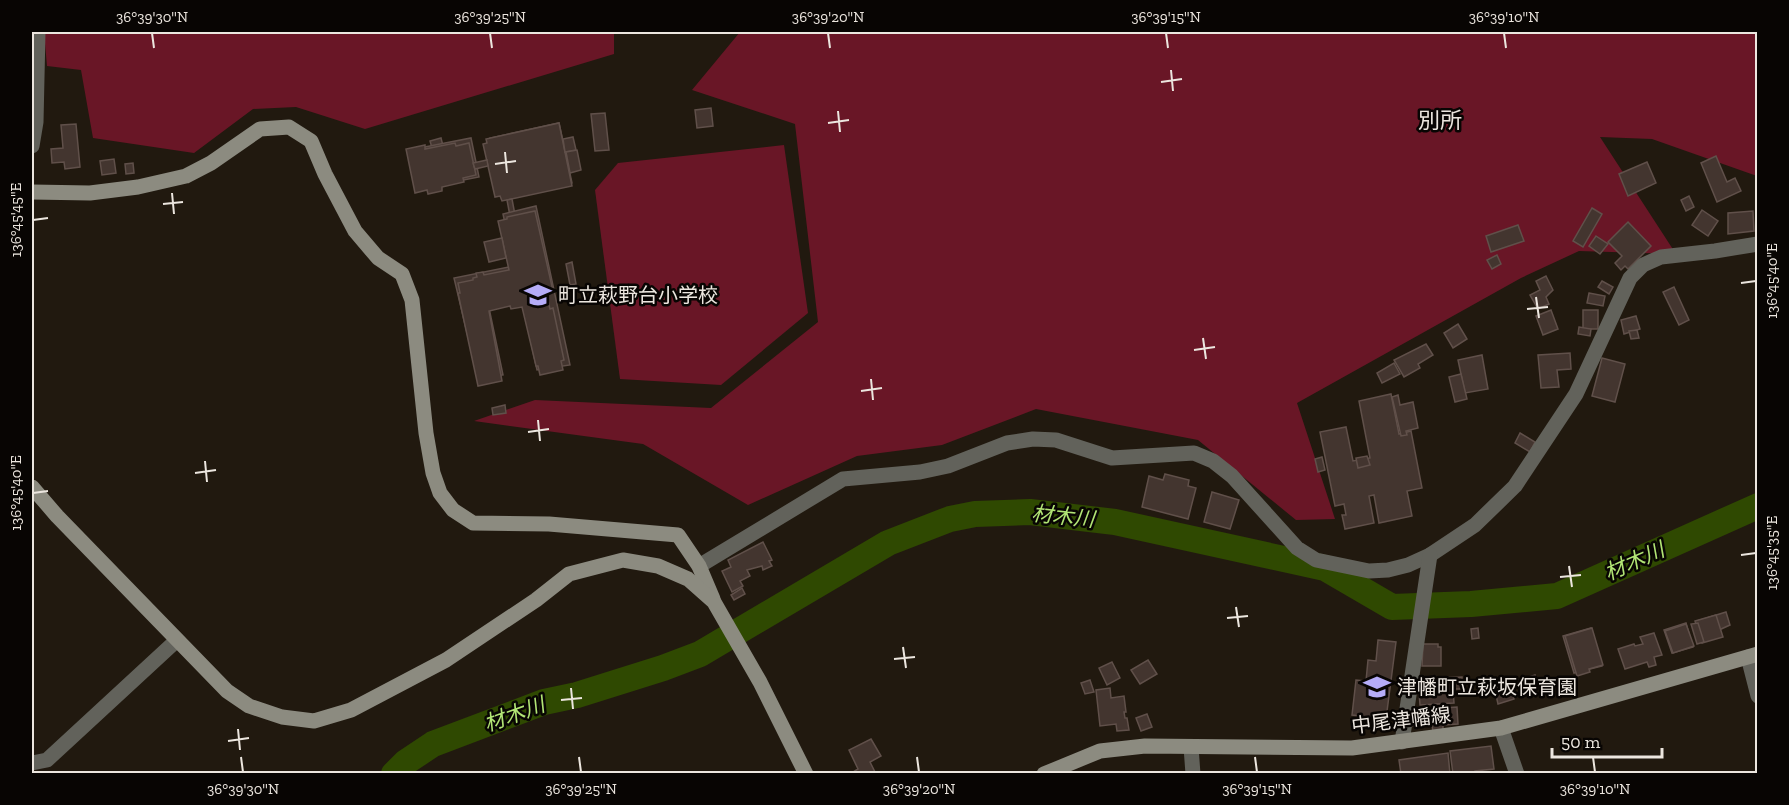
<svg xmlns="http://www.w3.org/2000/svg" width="1789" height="805" font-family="'Zilla Slab','Noto Sans JP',serif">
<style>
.green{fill:#691626}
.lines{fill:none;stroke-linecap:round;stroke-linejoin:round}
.river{stroke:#2f4901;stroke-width:26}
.building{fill:#43352f;stroke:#60504a;stroke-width:1.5}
.street{stroke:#62625b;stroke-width:15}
.secondary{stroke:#8c8b80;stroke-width:15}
.ticks{fill:none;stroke:#ece6df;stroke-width:2}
.labels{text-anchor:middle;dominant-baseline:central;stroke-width:5;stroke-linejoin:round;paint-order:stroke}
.poi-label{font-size:20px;fill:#ece6df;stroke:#080503;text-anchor:start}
.street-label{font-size:20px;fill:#ece6df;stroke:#080503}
.water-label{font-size:21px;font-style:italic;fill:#b2e575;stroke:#080503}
.quarter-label{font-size:22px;fill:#ece6df;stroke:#080503}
.neatline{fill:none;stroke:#ece6df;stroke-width:2}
.ticks-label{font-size:15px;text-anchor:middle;fill:#ece6df}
</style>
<rect width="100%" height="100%" fill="#21190f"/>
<!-- green -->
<g class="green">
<polygon points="44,32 614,32 614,54 365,129 296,107 253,109 194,153 93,138 81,70 47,66"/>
<polygon points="740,32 1757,32 1757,176 1652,139 1600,137 1676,254 1579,251 1521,278 1297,403 1335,519 1296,520 1198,440 1036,409 942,445 857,456 748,505 643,444 474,421 535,400 711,408 818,322 795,124 692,90"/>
<polygon points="784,145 808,313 721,385 620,379 595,190 618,163"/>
</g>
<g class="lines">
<!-- river -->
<polyline class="river" points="394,774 406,762 433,744 544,702 577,695 663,668 700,654 888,543 950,519 975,514 1030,512 1115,522 1325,568 1392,607 1471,604 1557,596 1758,506"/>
</g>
<!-- building -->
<g class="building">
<polygon points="711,108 713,126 697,128 695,110"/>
<polygon points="605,113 609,150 595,151 591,114"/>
<polygon points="559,123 572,183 501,196 490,138"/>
<polygon points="559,123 572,186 502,201 500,196 495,197 483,144 487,143 486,139"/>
<polygon points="76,124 80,167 65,169 64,162 52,163 51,149 63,148 61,125"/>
<polygon points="573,137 576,150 565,152 563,139"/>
<polygon points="441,138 443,146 432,148 430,141"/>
<polygon points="471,138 479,177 417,189 409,150"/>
<polygon points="455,143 456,146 469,143 476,175 463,178 464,182 442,187 442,191 428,194 427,190 415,193 406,149 425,145 425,149"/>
<polygon points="577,150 581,170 570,173 566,152"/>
<polygon points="1716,156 1727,182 1735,178 1741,191 1717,202 1701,163"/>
<polygon points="114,159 116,173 102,175 100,161"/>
<polygon points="487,160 488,166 475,169 473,163"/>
<polygon points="1647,162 1656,183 1628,196 1619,174"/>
<polygon points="133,163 134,173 126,174 125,164"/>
<polygon points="1689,196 1694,207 1686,211 1681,200"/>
<polygon points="512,199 515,215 510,216 507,200"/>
<polygon points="536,206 570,365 537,370 522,301 489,308 503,375 478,379 454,278 514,266 503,214"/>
<polygon points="1592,208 1602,214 1583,247 1573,241"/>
<polygon points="1702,210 1718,221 1708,236 1692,225"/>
<polygon points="535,211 553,291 546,293 550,309 553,308 564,360 561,361 563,370 540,375 538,366 536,366 522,307 511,309 510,306 489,311 502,381 478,386 458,293 460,293 458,283 473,280 473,278 477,277 476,273 483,272 484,275 509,270 498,221 507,219 507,217"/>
<polygon points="1753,211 1754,231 1728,234 1728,213"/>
<polygon points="1628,222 1651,246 1628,269 1625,266 1621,270 1615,263 1622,256 1608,242"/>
<polygon points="1518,225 1524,241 1491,252 1486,236"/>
<polygon points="1596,236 1608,244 1600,254 1589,246"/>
<polygon points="502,238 506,258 489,262 484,242"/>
<polygon points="1497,255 1501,264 1492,269 1487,260"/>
<polygon points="572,262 576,284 570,285 566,264"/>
<polygon points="1546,276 1553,290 1546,297 1549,304 1538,309 1530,295 1540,290 1536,281"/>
<polygon points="1602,281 1613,287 1609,294 1598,287"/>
<polygon points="1674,287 1689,320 1679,325 1663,292"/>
<polygon points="1589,293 1605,296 1603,306 1587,303"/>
<polygon points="1551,310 1558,329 1543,335 1536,316"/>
<rect x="1583" y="310" width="15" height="19"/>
<polygon points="1636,316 1640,329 1624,334 1621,320"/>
<polygon points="1458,324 1467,339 1453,348 1444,333"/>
<polygon points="1579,327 1591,329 1590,336 1578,334"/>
<polygon points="1637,330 1639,338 1631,339 1629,331"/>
<polygon points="1426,344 1433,355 1418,364 1420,368 1404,377 1394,360"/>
<polygon points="1570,353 1571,369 1557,370 1559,387 1541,388 1538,355"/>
<polygon points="1482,355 1488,389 1465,393 1458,360"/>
<polygon points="1602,358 1625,364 1615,402 1592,396"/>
<polygon points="1394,363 1400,374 1382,383 1377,373"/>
<polygon points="1461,374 1467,399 1455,402 1449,377"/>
<polygon points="1391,394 1399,434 1411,431 1422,488 1407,491 1412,516 1379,523 1374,495 1369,496 1374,523 1345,529 1342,515 1346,515 1344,504 1335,506 1320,432 1346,427 1353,461 1370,458 1359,401"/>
<polygon points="1398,395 1400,405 1413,402 1418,428 1406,431 1407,435 1401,436 1392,397"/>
<polygon points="505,405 506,413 493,415 492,408"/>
<polygon points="1520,433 1535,442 1530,452 1515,443"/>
<polygon points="1367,456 1370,465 1358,468 1356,458"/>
<polygon points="1322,457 1325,470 1318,472 1315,459"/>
<polygon points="1165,474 1189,480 1188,486 1196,488 1188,519 1142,507 1149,476 1163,480"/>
<polygon points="1212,492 1239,500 1230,529 1204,522"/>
<polygon points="763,542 772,560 769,561 772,566 763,570 762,566 747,570 750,576 740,581 743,586 732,592 722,571 731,567 728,560"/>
<polygon points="742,588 745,594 734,600 731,595"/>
<polygon points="1726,612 1730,625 1719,630 1721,636 1703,641 1697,621"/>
<polygon points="1716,615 1723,637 1702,643 1695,621"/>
<polygon points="1686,623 1693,647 1672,653 1664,630"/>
<polygon points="1698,623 1704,642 1697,644 1691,624"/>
<polygon points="1686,624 1694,646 1673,653 1665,631"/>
<polygon points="1478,628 1479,638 1472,639 1471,629"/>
<polygon points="1591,628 1602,666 1574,673 1563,636"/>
<polygon points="1592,628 1603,665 1589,669 1590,672 1577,676 1565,636"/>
<polygon points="1654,633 1662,655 1654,657 1656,665 1649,667 1647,662 1625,669 1618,649 1634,644 1635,646 1643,644 1640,637"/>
<polygon points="1378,640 1396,642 1386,719 1352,715 1356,680 1366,681 1368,660 1376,661"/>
<polygon points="1423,644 1438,644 1438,647 1441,647 1441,666 1422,666"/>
<polygon points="1148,660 1157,674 1140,684 1131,670"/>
<polygon points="1112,662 1120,678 1107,685 1099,668"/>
<polygon points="1535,675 1536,680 1515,687 1513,682"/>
<polygon points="1462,677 1462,689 1453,689 1454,703 1420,705 1418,679"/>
<polygon points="1090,680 1094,692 1085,694 1081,683"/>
<polygon points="1510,682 1514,699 1498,704 1494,686"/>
<polygon points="1110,688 1111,698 1124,696 1126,712 1124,712 1125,718 1127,718 1129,730 1117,731 1116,724 1100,726 1096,690"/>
<polygon points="1457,707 1458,724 1443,725 1443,731 1433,732 1432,725 1413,726 1412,710"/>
<polygon points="1147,714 1152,727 1141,731 1136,718"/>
<polygon points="871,739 881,756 870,762 876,774 854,774 853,772 858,769 849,750"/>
<polygon points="1491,746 1494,769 1475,771 1475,774 1453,774 1450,751"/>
<polygon points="1448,753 1450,774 1401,774 1399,760"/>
</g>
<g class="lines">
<!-- street -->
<g class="street">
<polyline points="32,146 36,122 38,32"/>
<polyline points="699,566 843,479 920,472 948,466 1007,443 1033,439 1056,440 1112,458 1194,453 1213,461 1232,476 1297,548 1316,560 1369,571 1388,570 1408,565 1430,555 1475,525 1515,486 1576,394 1630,278 1643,265 1661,257 1715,251 1758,244"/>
<polyline points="1748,657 1758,696"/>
<polyline points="1501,728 1517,774"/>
<polyline points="1402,742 1430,555"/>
<polyline points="1191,747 1193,774"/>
<polyline points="32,763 47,760 177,640"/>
</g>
<!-- secondary -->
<g class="secondary">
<polyline points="32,192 90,193 138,187 186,176 211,163 260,129 289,127 311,141 325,174 355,231 378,258 402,274 412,300 426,433 433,473 440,493 453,510 473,523 549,524 678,535 699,566 713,599"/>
<polyline points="32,487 57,516 227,691 249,706 282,717 314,721 351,710 446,660 536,600 569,574 623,560 658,566 688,579 714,602 760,682 806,774"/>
<polyline points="1044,774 1100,751 1145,746 1352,748 1501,728 1758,654"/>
</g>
</g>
<!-- ticks -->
<path class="ticks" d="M152 33 154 48M490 33 492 48M828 33 830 48M1166 33 1168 48M1504 33 1506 48M1171 70 1173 91M1161 82 1182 79M838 111 840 132M828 123 849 120M505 152 507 173M495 164 516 161M172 193 174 214M163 204 183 202M33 220 48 218M1741 283 1756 281M1536 297 1539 318M1527 309 1548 307M1203 338 1206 359M1194 350 1215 347M871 379 873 400M861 391 882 388M538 420 540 441M528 432 549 429M205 461 207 482M195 473 216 470M33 493 48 491M1741 555 1756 553M1569 566 1572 587M1560 577 1581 575M1236 607 1239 627M1227 618 1248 616M903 647 906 668M894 659 915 657M571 688 573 709M561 700 582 698M238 729 240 750M228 741 249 738M241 757 243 772M579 757 581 772M917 757 919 772M1255 757 1257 772M1593 757 1595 772"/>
<!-- icons -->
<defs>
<symbol id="school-bare" viewBox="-9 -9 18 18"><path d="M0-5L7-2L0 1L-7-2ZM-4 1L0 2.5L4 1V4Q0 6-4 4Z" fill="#b5acf8" stroke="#080503" stroke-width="2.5" paint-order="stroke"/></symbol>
</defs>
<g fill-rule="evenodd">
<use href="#school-bare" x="519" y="276" width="38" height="38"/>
<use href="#school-bare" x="1358" y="668" width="38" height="38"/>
</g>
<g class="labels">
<!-- poi labels -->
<g class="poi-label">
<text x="558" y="295">町立萩野台小学校</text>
<text x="1397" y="687">津幡町立萩坂保育園</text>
</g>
<!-- street labels -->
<g class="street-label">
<text transform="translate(1401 720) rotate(-7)">中尾津幡線</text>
</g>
<!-- water labels -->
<g class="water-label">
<text transform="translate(1063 516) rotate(6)">材木川</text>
<text transform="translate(1634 561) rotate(-24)">材木川</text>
<text transform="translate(514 714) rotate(-20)">材木川</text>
</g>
<!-- quarter labels -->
<g class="quarter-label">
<text x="1440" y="120">別所</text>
</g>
</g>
<!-- border -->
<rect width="1789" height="805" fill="none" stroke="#080503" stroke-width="66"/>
<!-- scale -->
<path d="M1552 748v9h110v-9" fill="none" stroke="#ece6df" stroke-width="3"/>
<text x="1561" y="748" font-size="18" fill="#ece6df" stroke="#080503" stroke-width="4.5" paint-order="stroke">50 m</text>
<rect x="33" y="33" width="1723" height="739" class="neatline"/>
<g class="ticks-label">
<text x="152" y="22">36°39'30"N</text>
<text x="490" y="22">36°39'25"N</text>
<text x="828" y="22">36°39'20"N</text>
<text x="1166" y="22">36°39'15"N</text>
<text x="1504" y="22">36°39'10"N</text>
<text transform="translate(16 220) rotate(-90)" y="5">136°45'45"E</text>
<text transform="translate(1772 281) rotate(-90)" y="5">136°45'40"E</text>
<text transform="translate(16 493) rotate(-90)" y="5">136°45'40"E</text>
<text transform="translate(1772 553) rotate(-90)" y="5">136°45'35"E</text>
<text x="243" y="794">36°39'30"N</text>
<text x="581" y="794">36°39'25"N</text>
<text x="919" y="794">36°39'20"N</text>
<text x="1257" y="794">36°39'15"N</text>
<text x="1595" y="794">36°39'10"N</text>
</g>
</svg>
